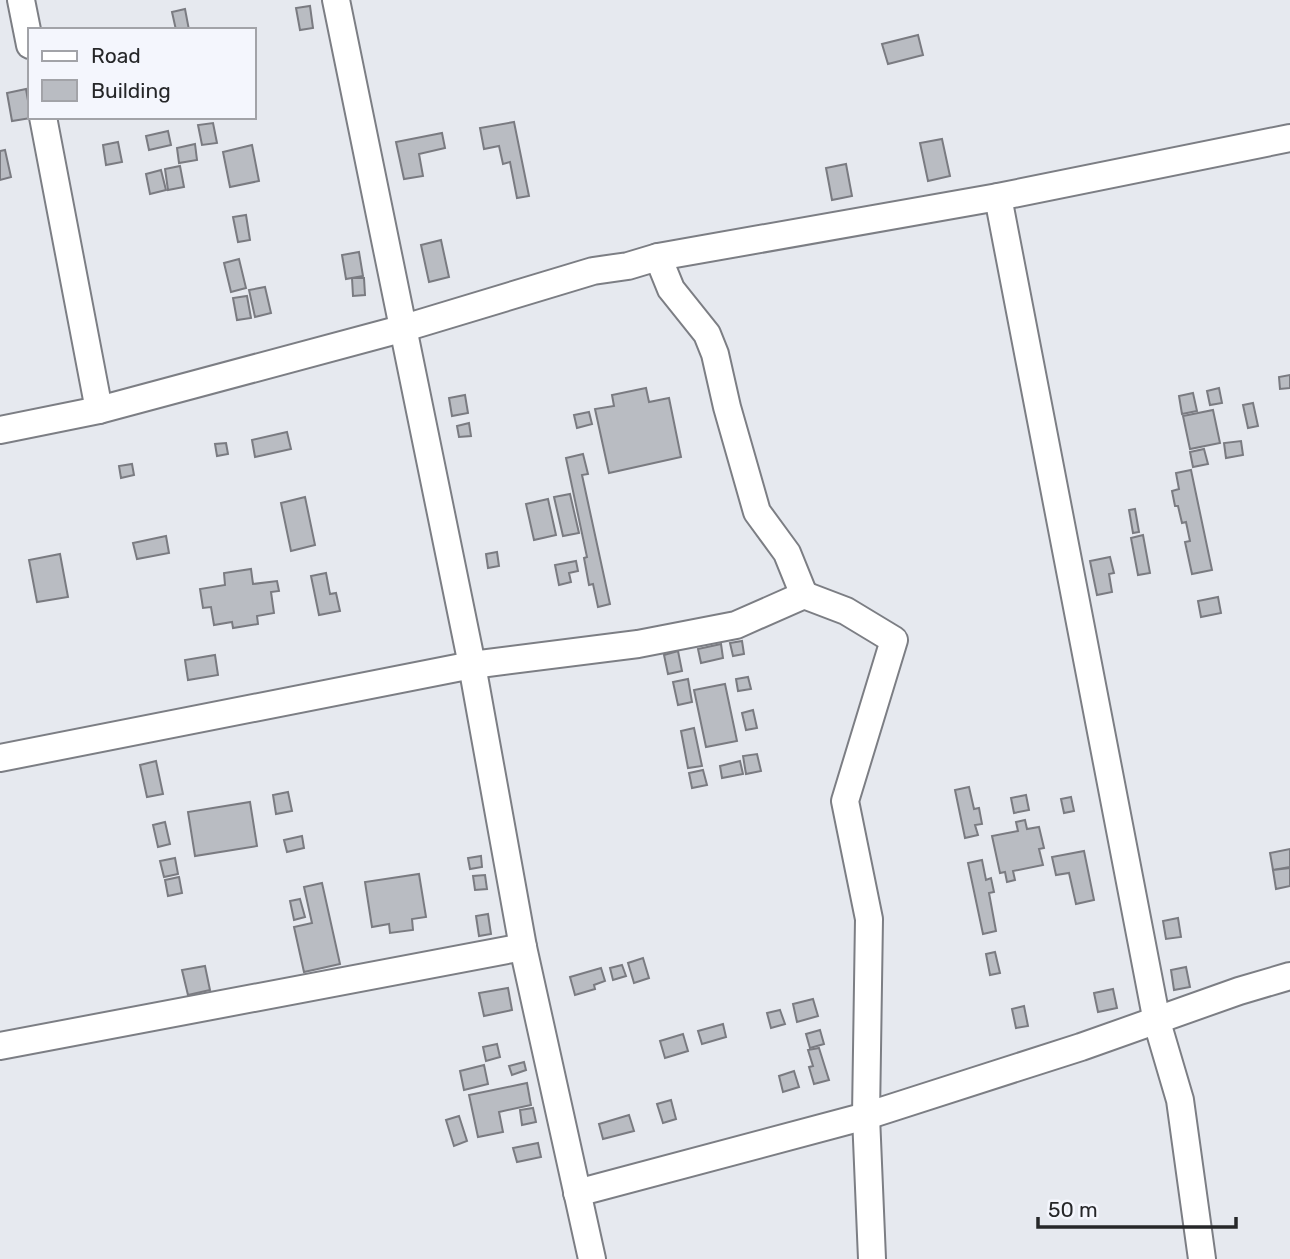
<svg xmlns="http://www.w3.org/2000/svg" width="1290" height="1259" font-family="Rubik,sans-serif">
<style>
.building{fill:#b9bcc2;stroke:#7a7b81;stroke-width:2}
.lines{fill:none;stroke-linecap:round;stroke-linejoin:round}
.street-casing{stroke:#7c7e84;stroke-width:30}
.street{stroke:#fff;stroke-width:26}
</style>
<rect width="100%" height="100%" fill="#e6e9ef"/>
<!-- building -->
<g class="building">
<polygon points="310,6 313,28 300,30 296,8"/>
<polygon points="185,9 189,30 176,30 172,12"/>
<polygon points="918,35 923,55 888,64 882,44"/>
<polygon points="26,89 31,118 12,121 7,93"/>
<polygon points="514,122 529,196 517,198 510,162 503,164 499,146 484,149 480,128"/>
<polygon points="213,123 217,143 202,145 198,125"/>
<polygon points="168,131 171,145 149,150 146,136"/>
<polygon points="442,133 445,148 419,154 423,176 404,179 396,142"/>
<polygon points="942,139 950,176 928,181 920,143"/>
<polygon points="118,142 122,162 106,165 103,145"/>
<polygon points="195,144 197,160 179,163 177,148"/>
<polygon points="252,145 259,181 230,187 223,152"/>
<polygon points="5,150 11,177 0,180 0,151"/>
<polygon points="846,164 852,196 832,200 826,168"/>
<polygon points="180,166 184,187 168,190 165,169"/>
<polygon points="161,170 166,190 150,194 146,174"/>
<polygon points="246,215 250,240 238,242 233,217"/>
<polygon points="441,240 449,277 429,282 421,245"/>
<polygon points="359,252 363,276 346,279 342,255"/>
<polygon points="239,259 246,288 231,292 224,263"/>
<polygon points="352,278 364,278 365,295 353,296"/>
<polygon points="265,287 271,313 255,317 249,290"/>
<polygon points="247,296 251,318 237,320 233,298"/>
<polygon points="1290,375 1290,388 1280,389 1279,377"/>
<polygon points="646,388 649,402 669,398 681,457 609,473 595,409 614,406 612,395"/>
<polygon points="1219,388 1222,403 1210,405 1207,391"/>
<polygon points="1193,393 1197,411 1182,414 1179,396"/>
<polygon points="465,395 468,413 452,416 449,398"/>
<polygon points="1253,403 1258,426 1248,428 1243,405"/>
<polygon points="1213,410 1220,443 1190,449 1183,416"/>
<polygon points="589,412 592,424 577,428 574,415"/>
<polygon points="469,423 471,436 459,437 457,426"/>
<polygon points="287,432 291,449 255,457 252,440"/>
<polygon points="1241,441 1243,455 1226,458 1224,443"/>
<polygon points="226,443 228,454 217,456 215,444"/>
<polygon points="1204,449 1208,464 1193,467 1190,452"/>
<polygon points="583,454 588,474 582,475 610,604 598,607 593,584 589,585 584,558 587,557 566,458"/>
<polygon points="132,464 134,475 121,478 119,466"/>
<polygon points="1191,470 1212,570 1192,574 1185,542 1190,541 1186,522 1182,523 1178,506 1175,506 1172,491 1179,489 1176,473"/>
<polygon points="570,494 579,533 563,536 554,497"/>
<polygon points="305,497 315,545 291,551 281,503"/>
<polygon points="548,499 556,535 534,540 526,504"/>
<polygon points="1135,509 1139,532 1133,533 1129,510"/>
<polygon points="1143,535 1150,573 1138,575 1131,538"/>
<polygon points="166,536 169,553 137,559 133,543"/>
<polygon points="497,552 499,566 488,568 486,554"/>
<polygon points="60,554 68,597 37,602 29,560"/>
<polygon points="1110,557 1114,573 1109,574 1112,592 1097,595 1090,561"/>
<polygon points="576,561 578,571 569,573 571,582 559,585 555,565"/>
<polygon points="251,569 253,584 277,581 279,591 271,592 274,613 257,616 258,624 233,628 232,622 214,625 211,607 203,608 200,589 225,585 224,573"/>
<polygon points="326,573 330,594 336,593 340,611 319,615 311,576"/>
<polygon points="1218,597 1221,613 1201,617 1198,601"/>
<polygon points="742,641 744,654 733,656 730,643"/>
<polygon points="721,644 723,658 701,663 698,649"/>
<polygon points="678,651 682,671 668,674 664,655"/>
<polygon points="215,655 218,675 188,680 185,660"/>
<polygon points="748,677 751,689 738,691 736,679"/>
<polygon points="688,679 692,702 678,705 673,682"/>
<polygon points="725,684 737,741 706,747 694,690"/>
<polygon points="753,710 757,728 746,730 742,713"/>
<polygon points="694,728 702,766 688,768 681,731"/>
<polygon points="757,754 761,771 746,774 743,756"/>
<polygon points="156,761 163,794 147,797 140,765"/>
<polygon points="740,761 743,774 722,778 720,766"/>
<polygon points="703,770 707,785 692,788 689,773"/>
<polygon points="969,787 974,809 979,808 982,824 975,825 978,835 965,838 955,790"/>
<polygon points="288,792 292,811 276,814 273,795"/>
<polygon points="1026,795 1029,810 1014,813 1011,798"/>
<polygon points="1071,797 1074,811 1064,813 1061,799"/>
<polygon points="250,802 257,846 195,856 188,812"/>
<polygon points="1025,820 1027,829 1039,827 1044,848 1039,849 1043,865 1013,871 1015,880 1007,882 1005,872 1000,873 992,836 1018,831 1016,822"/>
<polygon points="165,822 170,844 158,847 153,825"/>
<polygon points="302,836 304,848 287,852 284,840"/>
<polygon points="1290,849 1290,867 1273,870 1270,853"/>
<polygon points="1084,851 1094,900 1076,904 1069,873 1056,875 1052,857"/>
<polygon points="481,856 482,867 470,869 468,858"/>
<polygon points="175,858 178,874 164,877 160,861"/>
<polygon points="982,860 986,880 991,878 994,892 989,893 996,931 983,934 968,863"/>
<polygon points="1290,868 1290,886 1276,889 1273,870"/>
<polygon points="419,874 426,917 412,919 413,930 390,933 389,924 372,927 365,882"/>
<polygon points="485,875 487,889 475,890 473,876"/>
<polygon points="179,877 182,893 168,896 165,880"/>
<polygon points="322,883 340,964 304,972 294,927 312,923 304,887"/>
<polygon points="300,899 305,917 294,920 290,901"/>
<polygon points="488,914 491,934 479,936 476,916"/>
<polygon points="1178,918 1181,937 1166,939 1163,921"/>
<polygon points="995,952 1000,973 990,975 986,954"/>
<polygon points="643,958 649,978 634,983 628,963"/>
<polygon points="622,965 626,976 613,980 610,968"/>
<polygon points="205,966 210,990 188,995 182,970"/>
<polygon points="1186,967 1190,987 1174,990 1171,970"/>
<polygon points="601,968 605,981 594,985 595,989 575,995 570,977"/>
<polygon points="508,988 512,1010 484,1016 479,993"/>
<polygon points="1113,989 1117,1008 1098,1012 1094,993"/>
<polygon points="813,999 818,1016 797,1022 793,1004"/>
<polygon points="1024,1006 1028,1026 1016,1028 1012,1009"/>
<polygon points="780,1010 785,1024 771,1028 767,1013"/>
<polygon points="723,1024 726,1037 702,1044 698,1031"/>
<polygon points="820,1030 824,1044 810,1048 806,1034"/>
<polygon points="683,1034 688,1051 665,1058 660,1041"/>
<polygon points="497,1044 500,1057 486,1061 483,1047"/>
<polygon points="819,1048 829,1080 814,1084 809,1067 813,1066 808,1050"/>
<polygon points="524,1062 526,1070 512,1075 509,1066"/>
<polygon points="484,1065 488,1084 464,1090 460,1071"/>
<polygon points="794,1071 799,1087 783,1092 779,1076"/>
<polygon points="527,1083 531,1105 499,1112 503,1132 478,1137 469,1095"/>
<polygon points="671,1100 676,1119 663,1123 657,1104"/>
<polygon points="533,1108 536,1122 522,1125 520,1110"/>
<polygon points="629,1115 634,1131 603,1139 599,1124"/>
<polygon points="459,1116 467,1141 454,1146 446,1120"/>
<polygon points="538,1143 541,1157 517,1162 513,1148"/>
</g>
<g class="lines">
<defs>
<g id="street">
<polyline points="21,0 30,45"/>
<polyline points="336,0 472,665 523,947 592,1259"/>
<polyline points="43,117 99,410"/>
<polyline points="998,197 1157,1022 1180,1100 1202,1259"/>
<polyline points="658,257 998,197 1290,138"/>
<polyline points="0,430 99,410 401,329 593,271 628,266 658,257 671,289 707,334 715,354 727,407 757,512 787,553 804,595"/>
<polyline points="0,758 472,665 638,644 736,625 804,595 846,611 894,640 845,801 869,919 866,1116 872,1259"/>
<polyline points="0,1046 523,947"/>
<polyline points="577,1193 866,1116 1081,1047 1239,991 1290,976"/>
</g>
</defs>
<!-- street casing -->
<use href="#street" class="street-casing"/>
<!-- street -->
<use href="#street" class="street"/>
</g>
<!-- legend -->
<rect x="28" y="28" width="228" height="91" fill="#f4f6fd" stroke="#a2a3a8" stroke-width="2"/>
<rect x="42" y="51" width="35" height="10" fill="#ffffff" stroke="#a2a3a8" stroke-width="2"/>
<text x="91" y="63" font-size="21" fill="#262729">Road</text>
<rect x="42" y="80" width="35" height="21" fill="#b9bcc2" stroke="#a2a3a8" stroke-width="2"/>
<text x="91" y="98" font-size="21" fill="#262729">Building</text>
<!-- scale -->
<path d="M1038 1217v10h198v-10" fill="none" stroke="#262729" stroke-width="3.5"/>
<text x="1048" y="1217" font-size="21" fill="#262729" stroke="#f4f6fd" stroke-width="5" paint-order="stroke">50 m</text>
</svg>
